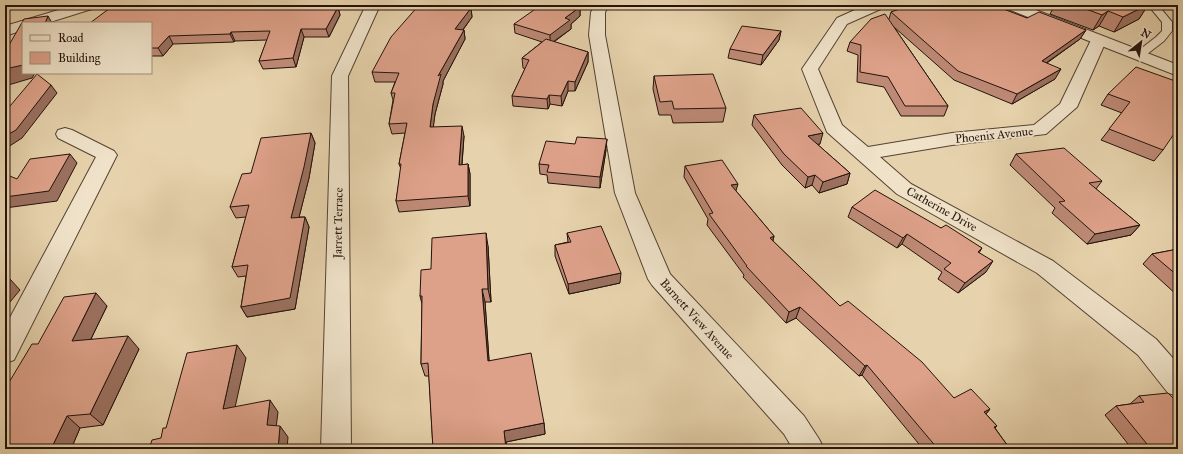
<svg xmlns="http://www.w3.org/2000/svg" width="1183" height="454" font-family="'IM FELL Great Primer',serif">
<style>
.lines{fill:none;stroke-linecap:round;stroke-linejoin:round}
.service-casing{stroke:#544233;stroke-width:2}
.minor-casing{stroke:#544233;stroke-width:2}
.tertiary-casing{stroke:#544233;stroke-width:2}
.service{fill:#efe2c9;fill-rule:evenodd}
.minor{fill:#efe2c9;fill-rule:evenodd}
.tertiary{fill:#efe2c9;fill-rule:evenodd}
.wall{fill:#be8a76;stroke:#24120b}
.shaded-wall{fill:#9b7160;stroke:#24120b}
.building{fill:#dda189;stroke:#24120b}
.labels{text-anchor:middle;dominant-baseline:central;stroke-width:4;stroke-linejoin:round;paint-order:stroke}
.street-label{font-size:12px;fill:#24120b;stroke:#efe2c9}
</style>
<rect width="100%" height="100%" fill="#e6d2ac"/>
<filter id="stains"><feTurbulence type="fractalNoise" baseFrequency=".005" numOctaves="4"/><feColorMatrix values="0 0 0 0 .2 0 0 0 0 .09 0 0 0 0 .02 0 0 0 .5 -.17"/></filter>
<radialGradient id="worn" r=".72"><stop offset=".6" stop-color="#630" stop-opacity="0"/><stop offset="1" stop-color="#630" stop-opacity=".3"/></radialGradient>
<g class="lines">
<defs>
<polygon id="service" points="1148,5 1158,5 1172,22 1172,31 1164,41 1142,58 1138,59 1133,56 1134,54 1156,37 1162,31 1162,22"/>
<g id="minor">
<polygon points="75,5 97,5 95,8 47,23 23,23 23,30 5,36 5,26"/>
<polygon points="366,5 380,5 348,76 351,449 321,449 332,76"/>
<polygon points="596,5 610,5 605,12 605,35 635,193 670,274 804,416 819,439 824,449 793,449 784,434 652,285 648,279 615,193 589,35 591,12"/>
<polygon points="866,5 885,5 883,8 847,24 818,69 842,125 868,147 952,133 1034,125 1060,104 1092,38 1098,36 1104,38 1106,41 1077,107 1046,134 952,145 880,157 911,184 1053,261 1156,339 1178,364 1178,396 1168,393 1138,355 1037,273 897,194 827,132 802,69 837,18"/>
<polygon points="65,128 72,130 114,151 117,155 14,360 5,363 5,327 96,157 58,138 56,134 58,130"/>
</g>
<polygon id="tertiary" points="1003,5 1023,5 1178,65 1178,76 1005,8"/>
</defs>
<!-- service casing -->
<use href="#service" class="service-casing"/>
<!-- minor casing -->
<use href="#minor" class="minor-casing"/>
<!-- tertiary casing -->
<use href="#tertiary" class="tertiary-casing"/>
<!-- service -->
<use href="#service" class="service"/>
<!-- minor -->
<use href="#minor" class="minor"/>
<!-- tertiary -->
<use href="#tertiary" class="tertiary"/>
</g>
<!-- wall -->
<g class="wall">
<polygon points="332,5 332,7 338,7 340,15 329,37 304,37 296,67 263,69 259,61 267,40 235,41 234,42 173,44 163,56 151,56 151,23"/>
<polygon points="1055,5 1148,5 1139,19 1114,32 1099,26 1093,30 1050,14"/>
<polygon points="458,7 471,8 472,17 463,30 464,30 465,39 443,81 443,84 435,114 433,127 464,136 462,165 468,164 470,174 470,206 399,212 396,201 401,169 399,164 405,133 392,134 389,124 393,100 391,93 395,82 375,82 372,72"/>
<polygon points="580,7 580,16 571,24 571,29 554,42 588,52 588,62 575,91 568,91 562,106 550,104 548,109 513,106 512,96 525,69 523,68 522,58 542,42 515,33 514,24"/>
<polygon points="971,7 1027,18 1086,30 1080,39 1047,63 1055,79 1012,104 954,80 894,27 948,106 944,116 901,116 884,87 857,82 858,55 847,51 850,42 889,19 891,12"/>
<polygon points="781,31 779,40 761,65 728,58 730,49"/>
<polygon points="654,76 726,108 723,122 673,123 671,115 659,115 653,89"/>
<polygon points="1177,85 1163,150 1154,161 1101,140 1122,113 1101,105 1108,94"/>
<polygon points="754,115 820,144 817,144 850,173 847,184 819,193 812,185 805,188 782,165 752,125"/>
<polygon points="311,133 315,143 309,178 299,217 305,217 309,227 295,309 247,317 241,307 246,276 238,277 232,267 246,217 236,218 230,207 251,173"/>
<polygon points="606,150 600,188 548,183 547,175 540,174 539,164"/>
<polygon points="1016,154 1102,181 1096,189 1140,225 1131,235 1087,244 1052,213 1055,208 1010,165"/>
<polygon points="685,166 736,191 774,236 773,241 840,306 954,398 990,409 986,414 997,426 995,428 1010,449 923,449 862,375 859,376 796,318 786,323 743,277 744,275 707,225 708,219 684,177"/>
<polygon points="852,207 941,228 982,248 979,253 986,272 958,293 938,279 942,272 902,244 897,248 848,217"/>
<polygon points="567,233 620,283 569,294 555,256 555,245 568,242"/>
<polygon points="488,246 491,302 485,302 489,361 544,423 545,434 506,442 507,449 433,449 429,376 425,376 421,364 422,304 420,296 431,269"/>
<polygon points="1178,249 1178,296 1143,264 1152,254"/>
<polygon points="107,306 91,339 139,349 103,425 80,428 71,449 5,449 38,344"/>
<polygon points="1139,396 1178,403 1178,449 1132,449 1105,415 1116,406 1130,404"/>
</g>
<!-- shaded-wall -->
<g class="shaded-wall">
<polygon points="445,5 460,5 446,14"/>
<polygon points="1147,5 1148,5 1139,19 1114,32 1123,17"/>
<polygon points="338,7 340,15 329,37 326,29"/>
<polygon points="580,7 580,16 571,24 571,29 550,44 550,35 565,18"/>
<polygon points="471,8 472,17 456,39 455,29"/>
<polygon points="1108,11 1099,26 1093,30 1102,15"/>
<polygon points="48,16 52,23 45,23"/>
<polygon points="301,29 304,37 296,67 293,58"/>
<polygon points="464,30 465,39 443,81 443,84 435,114 432,138 430,127 433,104 438,76"/>
<polygon points="1086,30 1080,39 1036,70 1042,61"/>
<polygon points="781,31 779,40 761,65 763,55"/>
<polygon points="231,32 235,41 234,42 230,34"/>
<polygon points="169,36 173,44 163,56 158,48"/>
<polygon points="588,52 588,62 575,91 575,82"/>
<polygon points="5,58 23,64 23,73 35,73 32,78 5,86"/>
<polygon points="1061,69 1055,79 1012,104 1017,94"/>
<polygon points="568,81 568,91 562,106 561,96"/>
<polygon points="51,85 57,93 22,138 5,149 5,136"/>
<polygon points="549,95 550,104 548,109 547,99"/>
<polygon points="462,126 464,136 461,175 459,165"/>
<polygon points="311,133 315,143 309,178 296,229 291,218"/>
<polygon points="823,133 820,144 805,146 808,136"/>
<polygon points="607,139 606,150 600,188 600,177"/>
<polygon points="70,154 77,163 57,201 5,208 5,197"/>
<polygon points="468,164 470,174 470,206 468,196"/>
<polygon points="850,173 847,184 819,193 823,182"/>
<polygon points="815,175 812,185 805,188 808,177"/>
<polygon points="738,184 735,194 731,185"/>
<polygon points="305,217 309,227 295,309 247,317 241,307"/>
<polygon points="1140,225 1131,235 1087,244 1095,234"/>
<polygon points="486,233 488,246 491,302 488,289"/>
<polygon points="907,234 902,244 897,248 903,238"/>
<polygon points="774,236 771,247 770,238"/>
<polygon points="993,261 986,272 958,293 965,283"/>
<polygon points="621,273 620,283 569,294 568,284"/>
<polygon points="10,279 20,290 5,308 5,285"/>
<polygon points="482,289 485,302 490,374 488,361"/>
<polygon points="96,293 107,306 84,353 72,341"/>
<polygon points="800,307 796,318 786,323 789,312"/>
<polygon points="128,336 139,349 103,425 90,414"/>
<polygon points="237,345 246,358 232,421 223,409"/>
<polygon points="867,365 862,375 859,376 865,366"/>
<polygon points="270,400 278,412 275,436 267,425"/>
<polygon points="990,409 982,419 984,412"/>
<polygon points="67,416 80,428 71,449 51,449"/>
<polygon points="544,423 545,434 506,442 507,449 506,449 504,431"/>
<polygon points="280,426 288,437 287,449 278,449"/>
</g>
<!-- building -->
<g class="building">
<polygon points="114,5 330,5 330,7 338,7 326,29 301,29 293,58 259,61 270,31 231,32 230,34 169,36 158,48 151,48 151,23 90,23"/>
<polygon points="419,5 445,5 471,8 455,29 464,30 438,76 441,74 433,104 430,127 462,126 459,165 468,164 468,196 396,201 401,164 399,164 407,123 389,124 395,93 391,93 399,73 372,72 391,37"/>
<polygon points="541,5 574,5 580,7 565,18 570,20 550,35 514,24"/>
<polygon points="911,5 965,5 971,7 974,5 993,5 1027,18 1039,12 1086,30 1042,61 1061,69 1017,94 958,71 891,12"/>
<polygon points="1075,5 1147,5 1123,17 1108,11 1102,15"/>
<polygon points="885,14 948,106 905,106 888,77 860,72 861,45 850,42 871,19"/>
<polygon points="48,16 45,23 23,23 23,65 5,69 5,52 24,19"/>
<polygon points="742,26 781,31 763,55 730,49"/>
<polygon points="546,39 588,52 575,82 568,81 561,96 549,95 547,99 512,96 529,60 522,58"/>
<polygon points="1136,67 1178,82 1178,83 1177,85 1178,85 1178,128 1163,150 1109,129 1130,102 1108,94"/>
<polygon points="37,74 51,85 16,130 5,136 5,112"/>
<polygon points="713,74 726,108 674,109 672,101 660,102 654,76"/>
<polygon points="801,108 823,133 808,136 850,173 823,182 815,175 808,177 784,154 754,115"/>
<polygon points="311,133 304,167 291,218 305,217 290,298 241,307 248,265 232,267 249,205 230,207 242,174 251,173 261,138"/>
<polygon points="577,137 607,139 600,177 547,172 549,165 539,164 546,141 575,144"/>
<polygon points="1064,148 1102,181 1089,183 1140,225 1095,234 1059,202 1065,201 1016,154"/>
<polygon points="70,154 49,191 5,197 5,174 17,179 30,159"/>
<polygon points="722,160 738,184 731,185 774,236 770,238 840,306 848,301 922,362 954,398 971,389 990,409 984,412 997,426 994,427 1010,449 938,449 867,365 865,366 800,307 789,312 746,266 747,266 709,214 713,213 685,166"/>
<polygon points="875,190 941,228 946,225 982,248 978,252 993,261 965,283 944,269 951,263 907,234 903,238 852,207"/>
<polygon points="601,226 621,273 568,284 555,245 571,242 567,233"/>
<polygon points="486,233 488,289 482,289 488,361 531,353 544,423 504,431 506,449 433,449 428,363 421,364 422,296 420,296 421,270 431,269 432,238"/>
<polygon points="1178,249 1178,276 1152,254"/>
<polygon points="5,279 10,279 5,285"/>
<polygon points="96,293 72,341 128,336 90,414 67,416 51,449 5,449 5,389 32,344 38,344 64,297"/>
<polygon points="237,345 223,409 270,400 267,425 280,426 278,449 149,449 152,440 161,438 163,428 166,428 187,353"/>
<polygon points="1168,393 1178,403 1178,449 1151,449 1116,406 1144,402 1139,396"/>
</g>
<g class="labels">
<!-- street labels -->
<g class="street-label">
<text transform="translate(994 135) rotate(-6)">Phoenix Avenue</text>
<text transform="translate(942 209) rotate(29)">Catherine Drive</text>
<text transform="translate(338 223) rotate(-89)">Jarrett Terrace</text>
<text transform="translate(697 319) rotate(48)">Barnett View Avenue</text>
</g>
</g>
<!-- margin -->
<rect width="1183" height="454" fill="none" stroke="#e6d2ac" stroke-width="20"/>
<rect x="6" y="6" width="1171" height="442" fill="none" stroke="#24120b" stroke-width="2"/>
<rect x="10" y="10" width="1163" height="434" fill="none" stroke="#24120b"/>
<!-- legend -->
<rect x="22" y="22" width="130" height="52" fill="#efe2c9" stroke="#9e8f7d"/>
<rect x="30" y="35" width="20" height="6" fill="#efe2c9" stroke="#9e8f7d"/>
<text x="58" y="42" font-size="12" fill="#24120b">Road</text>
<rect x="30" y="52" width="20" height="12" fill="#dda189" stroke="#9e8f7d"/>
<text x="58" y="62" font-size="12" fill="#24120b">Building</text>
<!-- north arrow -->
<g transform="translate(1141 42) rotate(30)" stroke="#efe2c9" stroke-width="3" paint-order="stroke">
<path d="M0-3L7 15L0 10L-7 15Z" fill="#24120b"/>
<text y="-6" font-size="11" font-weight="bold" text-anchor="middle" fill="#24120b">N</text>
</g>
<rect width="100%" height="100%" filter="url(#stains)"/>
<rect width="100%" height="100%" fill="url(#worn)"/>
</svg>
